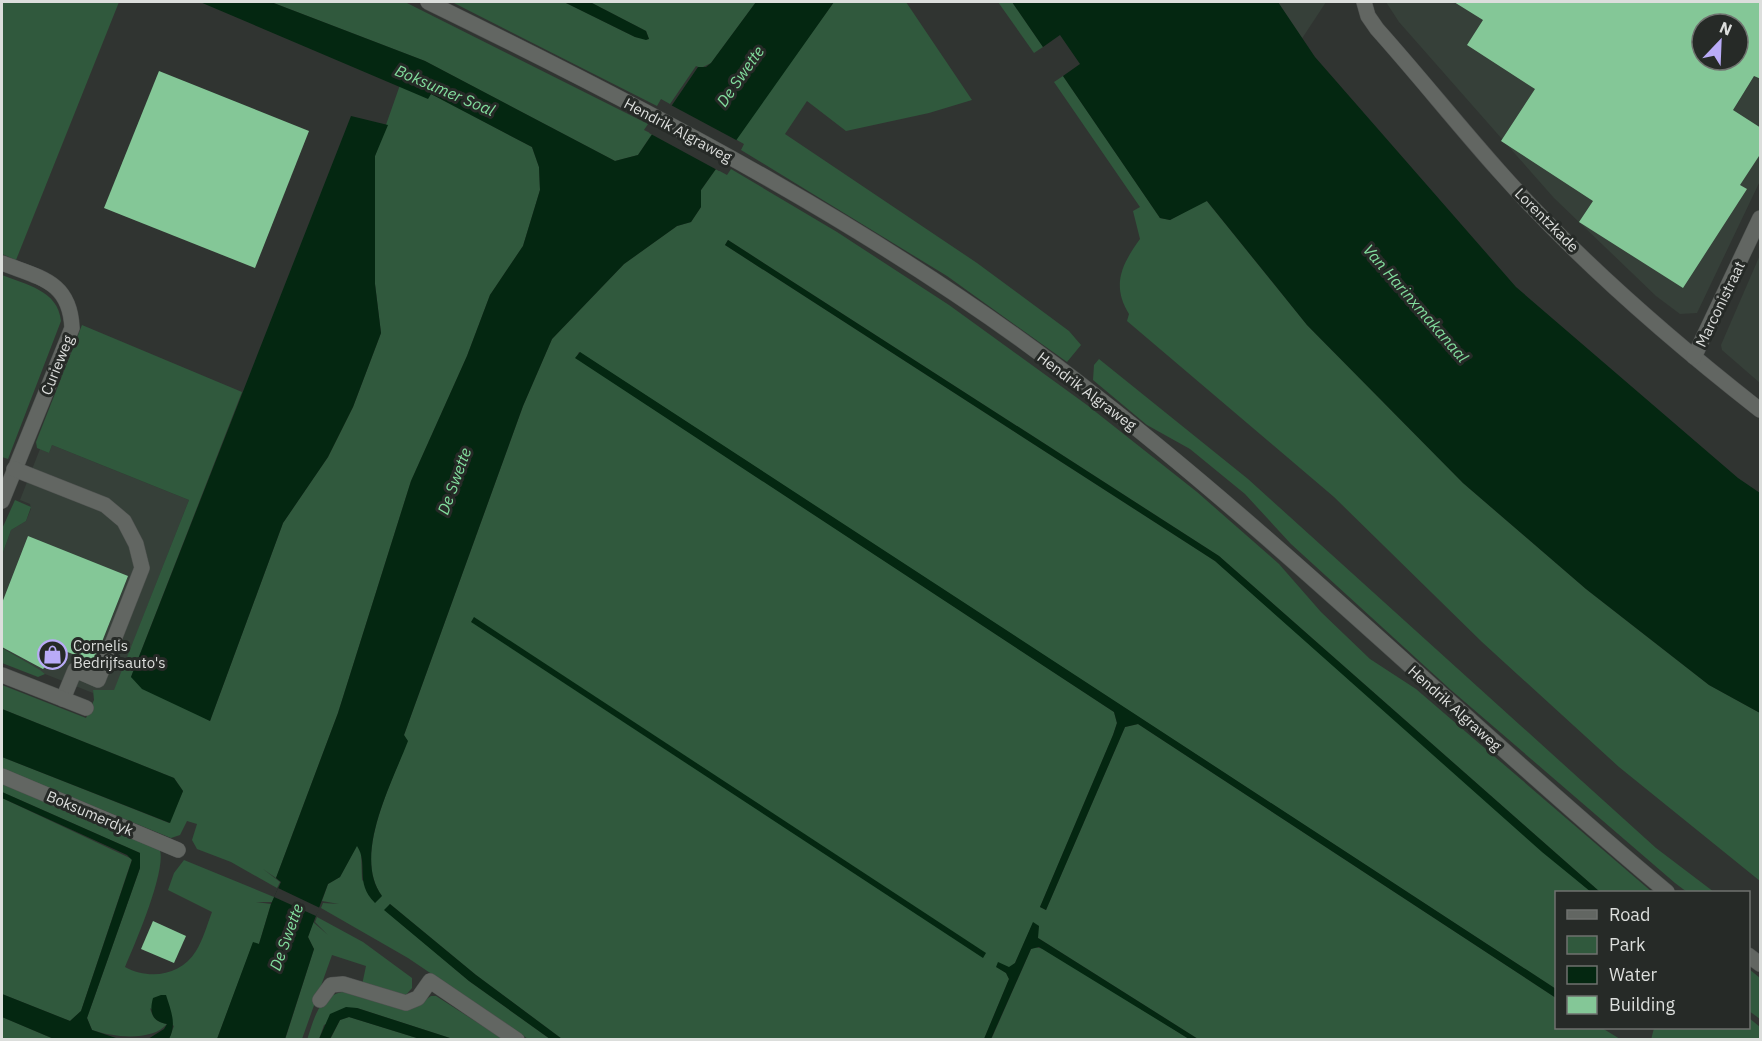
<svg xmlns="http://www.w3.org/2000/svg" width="1762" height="1041" font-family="'IBM Plex Sans',sans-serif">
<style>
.built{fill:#364039;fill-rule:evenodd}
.green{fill:#30593d}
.water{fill:#042711}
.pier{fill:#303431}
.building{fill:#84c797;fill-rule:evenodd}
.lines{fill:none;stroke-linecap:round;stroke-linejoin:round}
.minor-casing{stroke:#4f5250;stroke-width:16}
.minor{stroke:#626662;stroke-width:15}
.labels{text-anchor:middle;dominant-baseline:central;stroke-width:6;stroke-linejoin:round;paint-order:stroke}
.street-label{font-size:15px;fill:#dcdedc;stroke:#262a27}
.poi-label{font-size:15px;fill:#dcdedc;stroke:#262a27;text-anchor:start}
.water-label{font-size:16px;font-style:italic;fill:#82dd9d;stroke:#262a27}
</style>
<rect width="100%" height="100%" fill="#303431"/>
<!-- built -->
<g class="built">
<polygon points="1278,2 1326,2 1301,40"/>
<path d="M1386 2H1760V181L1697 313 1680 314 1656 296 1554 198 1399 22ZM1702 24H1738V60H1702Z"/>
<polygon points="1760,255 1760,383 1722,350 1721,345"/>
<polygon points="52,445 189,500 114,691 94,690 93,693 45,674 2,648 2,555 11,530 26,521 31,509 30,504 20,500 40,449 49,453"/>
</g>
<!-- green -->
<g class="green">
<polygon points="2,2 119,2 16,260 2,254"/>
<polygon points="271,2 405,2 648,124 644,130 652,134 638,155 615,161 425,61"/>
<polygon points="452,2 564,2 635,37 649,39 646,31 590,2 756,2 711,63 701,68 696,66 670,104 661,99 657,106"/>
<polygon points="834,2 906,2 972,100 929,113 846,131 807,101 785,134 977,263 1069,331 1081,345 1067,362 947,276 741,150 744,144 735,139"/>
<polygon points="998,2 1012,2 1043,47 1034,53"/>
<path d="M1063 76 1160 218 1170 220 1206 200 1307 325 1463 483 1586 589 1709 685 1760 713V881L1619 767 1482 642 1334 497 1127 321 1129 314C1111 285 1122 264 1140 239L1133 211 1140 207 1054 82Z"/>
<polygon points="400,85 428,98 431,94 532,147 539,167 540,190 523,246 490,295 467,356 411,481 338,713 276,878 263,869 280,882 277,888 231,862 197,849 192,840 197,824 187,821 180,835 171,838 2,769 2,757 169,823 183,791 174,778 2,709 2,685 86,718 94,700 93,690 114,690 189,500 52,445 49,453 37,448 36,442 82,325 242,392 131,677 210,721 283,523 328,457 353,407 381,333 375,284 375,156"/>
<path d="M716 169 727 175 731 169 837 232 949 305 1087 405 1197 492 1279 564 1321 612 1370 659 1416 689 1652 892H1600L1219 556 728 240 725 245 1215 561 1591 892H1556V989L579 352 576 358 1114 712 1117 723 1113 735 1040 907 1046 910 1125 727 1138 724 1556 998V1028H1602L1620 1039H1198L1046 943 1038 938V928L1033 923 1015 963 1012 967H997L1006 973 1009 979 984 1039H562L476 975 390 904 385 910 469 981 550 1039H528L408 958 321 908 323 903 339 904 322 901 328 884 340 877 357 845 361 851 362 880 382 896C352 856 392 784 407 741L404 735 523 406 552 339 624 264 677 226 691 222 701 207V190Z"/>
<path d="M2 275C26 285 58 290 61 321L8 459 2 457Z"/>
<polygon points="1099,359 1248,479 1656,848 1714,892 1687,892 1675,883 1451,690 1291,544 1245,494 1190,449 1147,425 1093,380 1094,365"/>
<polygon points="15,500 31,507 26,521 11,530 2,555 2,529"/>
<polygon points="2,648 40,670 45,674 38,677 2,663"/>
<path d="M2 783 160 850C166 872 135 944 125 967 149 980 181 976 196 951 203 940 207 925 212 912L168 890 174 873 184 860 274 897 272 902H256L271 904 259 944 253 943 217 1039H169L174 1026 150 1008C153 1019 157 1022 167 1024 153 1041 115 1038 92 1030L87 1018 140 868V853L2 792Z"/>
<polygon points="2,798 132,859 81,1011 70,1021 2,994"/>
<polygon points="317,917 363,942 412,978 412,988 405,996 362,985 366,966 332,955 302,1039 285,1040 314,949 308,937 313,922 328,935 315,922"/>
<polygon points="1035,947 1048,950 1189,1039 991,1040 1031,949"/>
<polygon points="1749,969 1760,978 1760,1019 1749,1011"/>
<path d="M342 992 425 1000 431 996H436L503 1039H453L357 1008 324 1025 319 1039 307 1040C314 1019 318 997 342 992Z"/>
<polygon points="2,1017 54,1039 2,1039"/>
<polygon points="349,1017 420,1039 330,1040 340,1020"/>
<polygon points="1749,1018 1760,1027 1760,1039 1651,1040 1654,1028 1748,1028"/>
</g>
<!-- water -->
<g class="water">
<path d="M200 2H271L425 61 615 161 638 155 698 67H706L711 63 756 2H834L701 190V207L691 222 677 226 624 264 552 339 523 406 404 735 408 741C392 783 352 856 382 896L375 903C354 882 369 864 357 846L340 877 328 884 308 937 314 949 285 1039H217L253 942 259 944 271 904 281 882 276 878 338 713 411 481 467 356 490 295 523 246 540 190 539 167 532 147 431 94 428 99Z"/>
<polygon points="564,2 590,2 646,31 649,39 646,40 635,37"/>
<polygon points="1012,2 1278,2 1315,57 1516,287 1738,478 1760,493 1760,713 1709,685 1586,589 1463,483 1307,325 1207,201 1170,220 1160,218 1063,76 1080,64 1060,35 1043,47"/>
<polygon points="351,116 388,125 375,156 375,284 381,333 353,407 328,457 283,523 210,721 142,689 131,677"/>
<polygon points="728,240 1219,556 1600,892 1591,892 1542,852 1215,561 725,245"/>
<polygon points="580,352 1556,989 1556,998 1138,724 1125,727 1046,910 1040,907 1113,735 1117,723 1114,712 575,358"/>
<polygon points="474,617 986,953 983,958 471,622"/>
<polygon points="2,709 174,778 183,791 170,823 2,757"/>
<polygon points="2,792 140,853 140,868 87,1018 92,1030 119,1039 54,1039 2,1017 2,994 70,1021 81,1011 132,860 127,855 2,798"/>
<polygon points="390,904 476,975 562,1039 550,1039 469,981 384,910"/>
<polygon points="1033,922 1039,926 1038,938 1046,943 1198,1039 1189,1039 1039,947 1031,949 991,1039 984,1039 1009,979 1006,973 996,967 998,962 1009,967 1015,963"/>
<path d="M161 995H166C171 1011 177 1024 169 1039H148L164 1029 167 1024C152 1021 149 1013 153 998Z"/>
<polygon points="346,1007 357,1008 453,1039 420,1039 349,1017 340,1020 330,1039 319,1039 330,1014"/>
</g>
<!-- pier -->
<g class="pier">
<polygon points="669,104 738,141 719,171 649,133"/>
<polygon points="278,888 320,908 316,916 274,897"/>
</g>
<!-- building -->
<g class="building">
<path d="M1454 2H1761V79L1754 76 1733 110 1761 128V153L1740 185 1747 189 1683 288 1579 222 1593 201 1501 141 1535 89 1467 45 1483 20ZM1702 24H1738V60H1702Z"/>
<polygon points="159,71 309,131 255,268 104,208"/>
<polygon points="28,536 128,576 94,662 62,650 43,669 2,647 2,603"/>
<polygon points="153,921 186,936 174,963 141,949"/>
</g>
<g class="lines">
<defs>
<g id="minor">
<path d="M428 2C660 115 893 236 1097 397 1295 552 1474 731 1667 892"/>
<path d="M1364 2 1368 16 1377 29C1419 76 1457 124 1499 171 1577 259 1668 338 1760 410"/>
<path d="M2 263C40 278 70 281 72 328L2 501"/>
<polyline points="1694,357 1760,218"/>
<polyline points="14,469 105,505 124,521 136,544 142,568 98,680 75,670 63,699"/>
<polyline points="2,675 86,708"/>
<polyline points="2,776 178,850"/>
<polyline points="1748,955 1760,964"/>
<polyline points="320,1000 331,985 343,984 406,1003 418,998 430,981 517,1040"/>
</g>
</defs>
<!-- minor casing -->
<use href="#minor" class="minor-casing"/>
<!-- minor -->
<use href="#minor" class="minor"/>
</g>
<!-- icons -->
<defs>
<symbol id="shop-ring" viewBox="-11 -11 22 22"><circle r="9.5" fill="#262a27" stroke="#b9abf7" stroke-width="1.5"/><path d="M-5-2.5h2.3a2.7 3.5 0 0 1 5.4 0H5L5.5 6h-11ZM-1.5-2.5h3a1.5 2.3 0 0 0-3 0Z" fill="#b9abf7"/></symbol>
</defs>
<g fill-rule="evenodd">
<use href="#shop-ring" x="36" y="638" width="33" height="33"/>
</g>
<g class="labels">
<!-- street labels -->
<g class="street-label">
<text transform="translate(678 130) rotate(28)">Hendrik Algraweg</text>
<text transform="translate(1547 220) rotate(45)">Lorentzkade</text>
<text transform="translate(1720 304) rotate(-64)">Marconistraat</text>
<text transform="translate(57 365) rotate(-68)">Curieweg</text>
<text transform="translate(1087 391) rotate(37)">Hendrik Algraweg</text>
<text transform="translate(1455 708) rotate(42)">Hendrik Algraweg</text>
<text transform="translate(90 813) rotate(23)">Boksumerdyk</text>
</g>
<!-- poi labels -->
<g class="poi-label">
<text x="73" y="645">Cornelis<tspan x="73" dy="17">Bedrijfsauto's</tspan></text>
</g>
<!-- water labels -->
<g class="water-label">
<text transform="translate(740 76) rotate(-55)">De Swette</text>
<text transform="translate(445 90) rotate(23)">Boksumer Soal</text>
<text transform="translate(1416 303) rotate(49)">Van Harinxmakanaal</text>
<text transform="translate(454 481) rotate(-70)">De Swette</text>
<text transform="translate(286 937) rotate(-70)">De Swette</text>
</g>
</g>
<!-- border -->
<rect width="1762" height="1041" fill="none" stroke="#dcdedc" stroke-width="6"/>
<!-- legend -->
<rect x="1555" y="891" width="195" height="138" fill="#262a27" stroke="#6f726f" stroke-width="1.5"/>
<rect x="1567" y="910" width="30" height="9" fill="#626662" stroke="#6f726f" stroke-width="1.5"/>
<text x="1609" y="921" font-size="18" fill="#dcdedc">Road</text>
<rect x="1567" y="936" width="30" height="18" fill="#30593d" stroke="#6f726f" stroke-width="1.5"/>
<text x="1609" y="951" font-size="18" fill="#dcdedc">Park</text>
<rect x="1567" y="966" width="30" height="18" fill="#042711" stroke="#6f726f" stroke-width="1.5"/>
<text x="1609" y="981" font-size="18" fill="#dcdedc">Water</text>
<rect x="1567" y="996" width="30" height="18" fill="#84c797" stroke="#6f726f" stroke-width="1.5"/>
<text x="1609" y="1011" font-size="18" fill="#dcdedc">Building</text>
<!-- north arrow -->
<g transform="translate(1720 42) rotate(23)"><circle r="28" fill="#262a27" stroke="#6f726f" stroke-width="1.5"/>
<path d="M0-4.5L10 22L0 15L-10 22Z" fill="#b9abf7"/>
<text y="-9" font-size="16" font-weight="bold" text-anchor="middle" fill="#dcdedc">N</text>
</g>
</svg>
